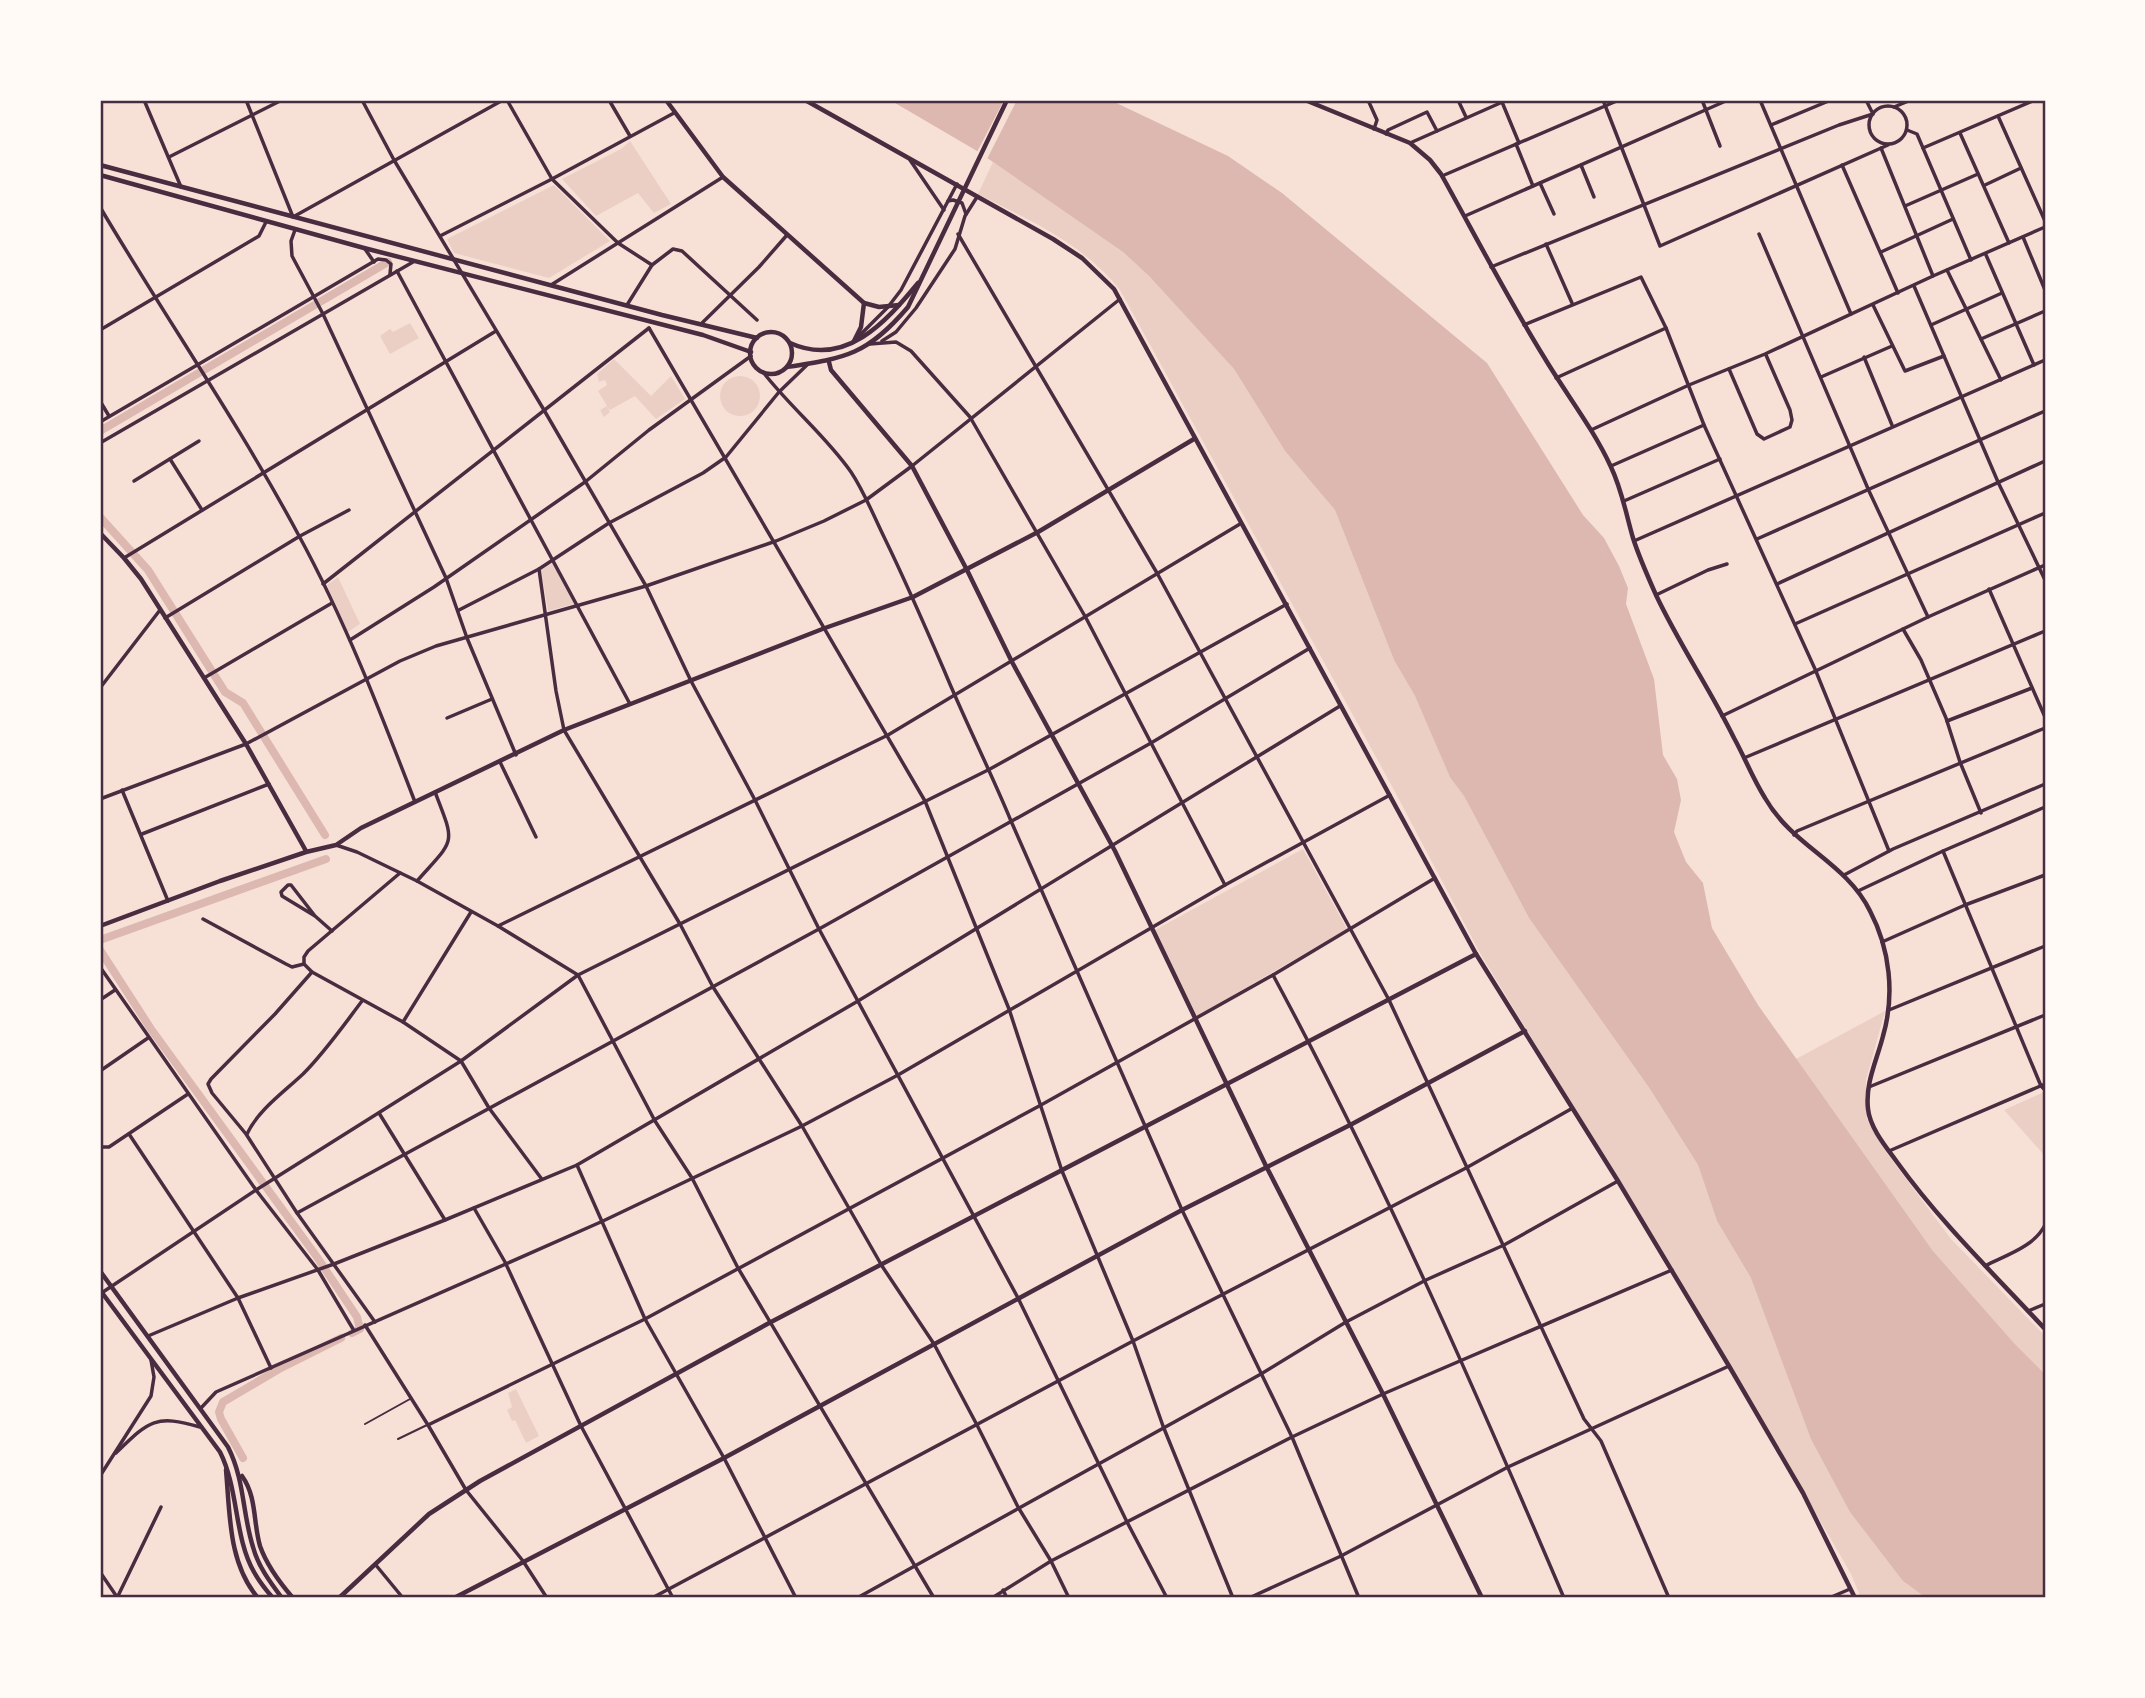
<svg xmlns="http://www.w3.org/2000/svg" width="2145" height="1698" font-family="Rubik,sans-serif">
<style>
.green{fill:#ebcfc5}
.water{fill:#dcb8b0}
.pier{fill:#f7e1d7}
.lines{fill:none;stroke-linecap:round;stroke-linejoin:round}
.canal{stroke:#dcb8b0;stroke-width:8}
.service{stroke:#4a2c40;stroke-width:2}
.minor{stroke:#4a2c40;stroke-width:3.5}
.tertiary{stroke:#4a2c40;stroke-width:4.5}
.secondary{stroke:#4a2c40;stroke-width:4.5}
.neatline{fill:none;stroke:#4a2c40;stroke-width:2.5}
</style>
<rect width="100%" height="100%" fill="#f7e1d7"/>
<!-- green -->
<g class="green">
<polygon points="630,141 671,204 654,213 638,193 596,216 562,179 621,149"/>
<path d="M993 162 1123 252 1149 276 1234 369 1285 451 1335 510 1394 660 1415 696 1451 777 1464 796 1529 918 1650 1089 1698 1165 1717 1221 1751 1278 1903 1581 1926 1598H1861L1851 1574 1730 1365 1480 953 1394 790 1120 290C1083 243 1030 221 978 194Z"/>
<polygon points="554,185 610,241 549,278 454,253 447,239"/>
<polygon points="410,323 419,338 390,354 380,336 390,329 393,332"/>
<polygon points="614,359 651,396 671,376 685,399 656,419 635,396 610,410 607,407 610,412 604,417 600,410 607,406 598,391 607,385 605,380 599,382 597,374"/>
<circle cx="740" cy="396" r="20"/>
<polygon points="553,563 574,604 548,611 541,570"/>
<polygon points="338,577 360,624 348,632 327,585"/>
<polygon points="1303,849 1347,929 1197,1016 1155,930"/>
<polygon points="1885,1011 1866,1080 1867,1119 1886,1152 1951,1239 2045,1336 2045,1374 2014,1343 1933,1251 1796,1059"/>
<polygon points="2044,1092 2045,1093 2045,1156 2004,1110"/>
<polygon points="516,1389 539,1436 526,1443 515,1420 512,1421 507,1410 512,1407 508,1393"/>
</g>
<!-- water -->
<polygon class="water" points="890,100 1110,100 1228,156 1282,193 1487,363 1583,515 1604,538 1619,566 1628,588 1626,604 1654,679 1663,755 1677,779 1681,800 1674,832 1686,862 1703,883 1712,928 1758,1005 1933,1251 2014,1343 2045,1374 2045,1598 1926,1598 1903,1581 1850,1512 1811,1439 1751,1278 1717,1221 1698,1165 1650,1089 1529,918 1464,796 1450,777 1415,696 1394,660 1335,510 1285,451 1234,369 1149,276 1123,252 977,151"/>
<!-- pier -->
<polygon class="pier" points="1004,100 1017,100 986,161 976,154"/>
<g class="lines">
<!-- canal -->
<g class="canal">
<polyline points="100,431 388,262"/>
<polyline points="100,517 148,570 225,692 243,703 325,835"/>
<polyline points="100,940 326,859"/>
<polyline points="100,950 151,1029 317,1257 357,1317 360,1329 352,1333"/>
<polyline points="243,1458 221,1419 219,1412 223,1402 279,1369 341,1338"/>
</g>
<!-- service -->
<g class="service">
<polyline points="365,1424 410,1399"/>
<polyline points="398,1439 427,1425"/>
</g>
<!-- minor -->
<g class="minor">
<polyline points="144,100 181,187"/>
<polyline points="246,100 293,217 503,100"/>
<polyline points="362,100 394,160 544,410 646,586 691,681 755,800 819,929 1018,1298 1127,1522 1167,1598"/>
<polyline points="507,100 552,179 618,243 652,265"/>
<polyline points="609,100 630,136"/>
<polyline points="1368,100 1377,120 1374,129"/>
<polyline points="1458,100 1466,117"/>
<polyline points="1603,100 1660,246 1888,145"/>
<polyline points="1702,100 1720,146"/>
<polyline points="1760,100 1851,314"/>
<polyline points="1502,102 1519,143"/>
<circle cx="1888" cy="125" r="19"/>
<polyline points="1894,107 1911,100"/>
<polyline points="1998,116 2045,221"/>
<polyline points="1771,125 1831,100"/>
<polyline points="1907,130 1917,134 1971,260"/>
<polyline points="1960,133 2009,243"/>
<polyline points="1386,134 1388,130 1427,112 1437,131"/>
<polyline points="1410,143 1507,100"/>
<polyline points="1516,144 1533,186"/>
<polyline points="1881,148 1933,276"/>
<polyline points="1923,148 2035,100"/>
<polyline points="169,157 282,100"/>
<polyline points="910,160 944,210"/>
<polyline points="1581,165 1594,197"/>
<polyline points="1842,165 1898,293"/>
<polyline points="1442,176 1619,100"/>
<polyline points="1540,183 1554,214"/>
<polyline points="1985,185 2021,168"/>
<polyline points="948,201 953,200 962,203 966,214"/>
<polyline points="1905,206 1978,174"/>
<path d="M100 207C165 317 238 422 298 534 345 620 380 711 415 802"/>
<polyline points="1465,216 1728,100"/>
<polyline points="295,230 291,241 292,256 323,314 446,578 467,638 516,755"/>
<polyline points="958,234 1157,573 1389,1000 1584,1419 1601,1441 1669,1598"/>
<polyline points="1759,234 1869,491 1928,617"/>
<polyline points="440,236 552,179 674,113"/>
<polyline points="2023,237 2045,290"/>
<polyline points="1546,244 1572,303"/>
<polyline points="365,249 374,262"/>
<polyline points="1881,252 1953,219"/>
<polyline points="1986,255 2034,365"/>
<polyline points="1491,267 1839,125 1873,114 1866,100"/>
<polyline points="1947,270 2001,380"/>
<polyline points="397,271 630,704"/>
<polyline points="551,285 723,177"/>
<polyline points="1914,286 1998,482 2045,580"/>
<polyline points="627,305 652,265 673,249 682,251 757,320"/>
<polyline points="1873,305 1905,371 1944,356"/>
<polyline points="701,324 759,267 787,235"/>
<polyline points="1524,325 1641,277 1666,328 1704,425 1815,669 1889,851"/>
<polyline points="1931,325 2002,293"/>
<polyline points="649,328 925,801 1009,1009 1062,1171 1133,1341 1163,1426 1233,1598"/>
<polyline points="100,330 259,236 266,222"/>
<polyline points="858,337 888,307 901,290 957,184"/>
<polyline points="1981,339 2045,311"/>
<polyline points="882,341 896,332 916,308 955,249 965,216 977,197"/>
<polyline points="870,344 896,342 911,351 970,417 1086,618 1225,885"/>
<polyline points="1864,357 1892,425"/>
<polyline points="1729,369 1757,434 1764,439 1790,427 1792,420 1790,410 1766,355"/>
<path d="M763 372C790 407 826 436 851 472 865 493 874 517 885 539 906 582 925 626 944 670 965 721 990 770 1011 821L1182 1210 1292 1437 1359 1598"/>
<polyline points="1821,377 1892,346"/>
<polyline points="1556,378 1666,328"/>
<polyline points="100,401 109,416"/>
<polyline points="100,422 378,259 386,260 391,264 390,274"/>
<polyline points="1591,430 1689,385 1765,354 1933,276 2045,227"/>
<polyline points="100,443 413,262"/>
<polyline points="170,459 202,510"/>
<polyline points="1611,466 1704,425"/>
<polyline points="134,481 199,441"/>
<polyline points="1624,501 1720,459"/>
<polyline points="1757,539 2045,411"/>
<polyline points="1634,541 2045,360"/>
<polyline points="124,558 496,331"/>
<polyline points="539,569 556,691 564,730 680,924 713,987 802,1126 882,1266 934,1344 977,1425 1018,1507 1051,1561 1069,1598"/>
<polyline points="323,584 649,328"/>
<polyline points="1777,584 2045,461"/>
<polyline points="1989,589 2045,717"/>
<polyline points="1656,595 1708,570 1727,564"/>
<polyline points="459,610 539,569 609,523 703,473 726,457 779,392 808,364"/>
<polyline points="165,618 300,536 349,510"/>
<polyline points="1795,624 2045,513"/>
<polyline points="1903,629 1921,660 1946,718 1960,762 1981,813"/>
<polyline points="350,640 434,587 585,482 649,430 751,356"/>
<polyline points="204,678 332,603"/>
<polyline points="100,688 160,610"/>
<polyline points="1722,716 1928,617 2045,565"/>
<polyline points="447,718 492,699"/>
<polyline points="1947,721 2032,688"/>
<polyline points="1744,758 2045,631"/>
<polyline points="500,762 536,837"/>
<polyline points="122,790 168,901"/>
<polyline points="100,799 246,744 400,661 436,646 646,586 776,541 824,521 866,500 912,466 1120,299"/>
<polyline points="142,834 269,784"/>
<polyline points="1794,835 1797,831 2045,728"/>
<polyline points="336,845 357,852 417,881 498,926 578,975 655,1121 692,1178 738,1268 934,1598"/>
<polyline points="1943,851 2041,1086 2045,1090"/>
<polyline points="400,873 308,951 304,957 304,964 312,972 403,1022 461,1061 489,1108 541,1178"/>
<polyline points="1844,875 1893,849 2045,784"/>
<path d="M417 881C455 838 456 846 435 792"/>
<polyline points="1858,891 1943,851 2045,807"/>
<polyline points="315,916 291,885 288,885 281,892 282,896 315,916 332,931"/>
<polyline points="203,919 286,964 292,967 304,964"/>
<polyline points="498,926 888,735 1240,524"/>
<polyline points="1882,942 1965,905 2045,875"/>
<polyline points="100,967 256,1190 318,1270 353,1329"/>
<polyline points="312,972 275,1014 211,1079 208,1084 212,1093 246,1134 297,1213 375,1322"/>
<path d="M1273 975C1382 1177 1474 1387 1564 1598"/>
<polyline points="100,1000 115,990"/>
<polyline points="1889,1010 2045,946"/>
<polyline points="403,1022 471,912"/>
<polyline points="100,1071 148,1038"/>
<polyline points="1869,1087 2045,1015"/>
<polyline points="379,1113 445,1220"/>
<polyline points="129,1134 238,1298 271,1368"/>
<path d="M247 1134C258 1110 284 1092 303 1074 325 1052 343 1026 362 1001"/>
<polyline points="100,1147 109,1147 188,1094"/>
<polyline points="1889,1151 2045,1084"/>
<polyline points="577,1165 645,1319 724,1458 796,1598"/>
<polyline points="474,1208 505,1262 581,1426 673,1598"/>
<polyline points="297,1213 819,929 1151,743 1310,648"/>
<path d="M1985 1266C2006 1255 2034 1247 2045 1225"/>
<polyline points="100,1294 256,1190 461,1061 578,975 990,769 1287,604"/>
<polyline points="2028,1311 2045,1304"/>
<polyline points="365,1325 428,1425 466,1490 523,1561 547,1598"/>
<polyline points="148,1336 238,1298 334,1264 445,1220 577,1165 858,1001 1340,706"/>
<polyline points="201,1408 216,1392 603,1221 802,1126 898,1075 1225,885 1390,795"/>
<polyline points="428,1425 645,1319 1041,1105 1273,975 1435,878"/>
<path d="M116 1453C149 1421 155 1414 200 1427"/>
<polyline points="100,1476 151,1396 154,1377 151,1360"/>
<polyline points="375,1564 403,1598"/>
<polyline points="100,1572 117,1597"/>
<polyline points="1003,1590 1007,1598"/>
<polyline points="117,1598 161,1507"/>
<polyline points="652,1598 1133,1341 1466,1168 1571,1109"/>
<polyline points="857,1598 1261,1374 1346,1322 1426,1280 1504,1245 1618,1181"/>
<polyline points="992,1598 1051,1561 1292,1437 1383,1394 1672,1270"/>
<polyline points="1249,1598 1341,1556 1508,1467 1729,1366"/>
<polyline points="1829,1598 1850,1589"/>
</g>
<!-- tertiary -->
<g class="tertiary">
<polyline points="666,100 723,177 864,303 879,307 899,305"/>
<polyline points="805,100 1053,239 1082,258 1114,289 1476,954 1618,1181 1729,1366 1803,1493 1855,1598"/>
<path d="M1305 100 1410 143 1430 160 1441 174C1475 235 1507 297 1544 357 1566 394 1593 428 1611 467 1622 490 1626 514 1633 538 1639 557 1648 577 1656 595 1679 644 1710 689 1734 738 1745 758 1753 779 1765 798 1793 847 1846 862 1870 911 1890 949 1895 995 1883 1036 1877 1060 1865 1083 1868 1109 1870 1128 1886 1147 1897 1162 1941 1223 1994 1274 2045 1329"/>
<polyline points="854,341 861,327 864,303"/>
<polyline points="829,362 831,370 912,466 967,570 1012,662 1115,851 1266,1166 1383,1394 1482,1598"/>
<polyline points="100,533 124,558 141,579 246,744 306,851"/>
<polyline points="100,926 220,881 306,852 336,845 361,828 564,730 825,628 913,597 1038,532 1194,439"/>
<polyline points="339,1598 429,1514 480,1481 771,1322 1476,954"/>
<polyline points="454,1598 724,1458 1182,1210 1352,1124 1525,1031"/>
</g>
<!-- secondary -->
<g class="secondary">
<polyline points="100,165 662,315 757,338"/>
<polyline points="100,175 364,248 703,335 751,352"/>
<circle cx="771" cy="353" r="21"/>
<path d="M790 343C845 368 886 322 918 283"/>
<path d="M787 367C846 358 867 355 908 307L1007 100"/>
<path d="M100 1271 228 1447C245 1481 242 1512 253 1547 258 1566 270 1582 282 1598"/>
<path d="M100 1290 220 1452C239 1490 234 1537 254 1572 259 1581 266 1590 273 1598"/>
<path d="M226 1470C230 1513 228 1563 258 1598"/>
<path d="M242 1476C257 1497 253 1522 260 1546 267 1566 280 1583 293 1598"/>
</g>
</g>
<!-- border -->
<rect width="2145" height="1698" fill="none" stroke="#fffaf5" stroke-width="203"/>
<rect x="102" y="102" width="1942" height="1494" class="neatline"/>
</svg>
